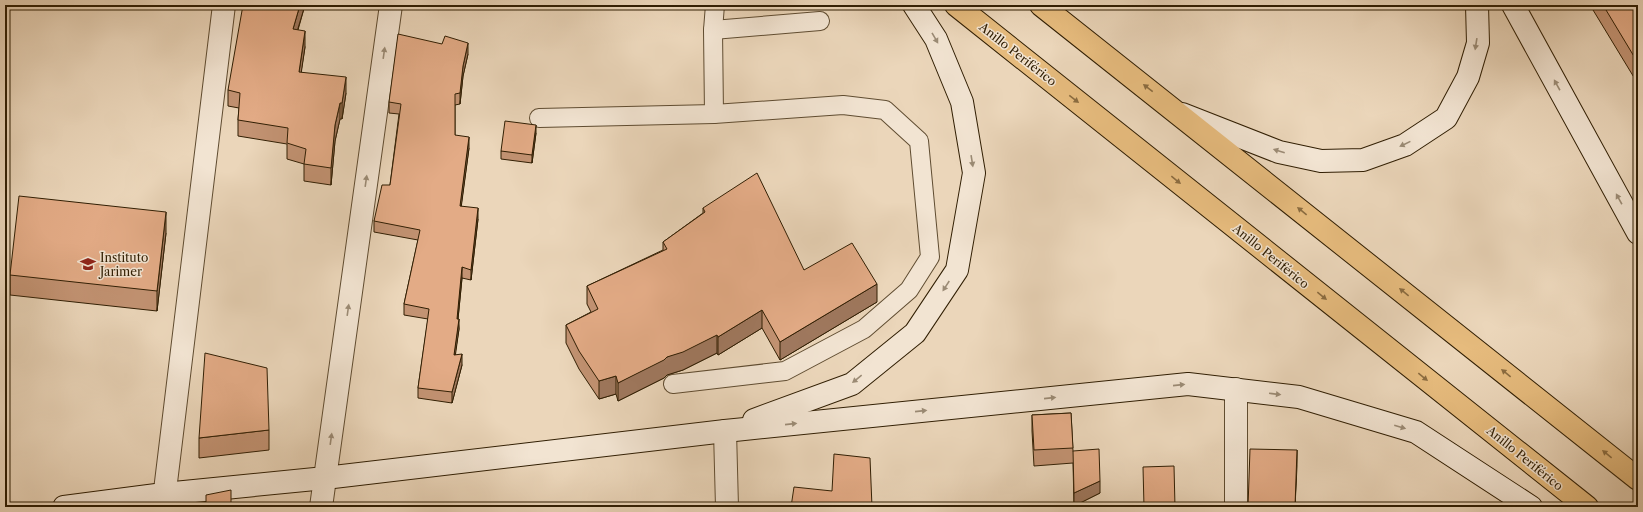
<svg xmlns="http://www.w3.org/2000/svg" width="1643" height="512" font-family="'Libre Caslon Text',serif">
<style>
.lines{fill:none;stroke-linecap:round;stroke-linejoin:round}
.lane-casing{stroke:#5f4c31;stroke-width:20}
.street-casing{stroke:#5f4c31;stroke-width:24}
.secondary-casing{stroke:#301e03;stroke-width:24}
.highway-casing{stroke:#301e03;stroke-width:24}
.lane{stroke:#f2e4d2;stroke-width:18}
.street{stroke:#f2e4d2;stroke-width:22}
.secondary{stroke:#f2e4d2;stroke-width:22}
.highway{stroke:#e6bb7d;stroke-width:22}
.wall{fill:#c39373;stroke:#301e03}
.shaded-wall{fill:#9f785e;stroke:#301e03}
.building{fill:#e3ab86;stroke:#301e03}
.oneway{fill:#9b8b75}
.oneway2{fill:#8b6c40}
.labels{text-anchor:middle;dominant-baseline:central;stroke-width:3;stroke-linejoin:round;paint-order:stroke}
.street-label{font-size:12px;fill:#301e03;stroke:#f2e4d2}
.poi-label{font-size:12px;fill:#301e03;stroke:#f2e4d2;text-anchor:start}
</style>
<rect width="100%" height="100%" fill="#ebd6ba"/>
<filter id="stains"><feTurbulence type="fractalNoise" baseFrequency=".005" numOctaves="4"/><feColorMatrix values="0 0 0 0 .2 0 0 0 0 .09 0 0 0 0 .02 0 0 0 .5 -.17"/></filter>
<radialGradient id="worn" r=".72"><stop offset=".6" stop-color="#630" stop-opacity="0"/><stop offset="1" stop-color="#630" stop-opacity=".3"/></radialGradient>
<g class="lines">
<defs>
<g id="lane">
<polyline points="713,30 820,21"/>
<polyline points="714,114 713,30 715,5"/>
<polyline points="539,118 714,114 843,105 885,110 919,141 930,257 909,290 864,329 785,371 673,384"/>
</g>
<g id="street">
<polyline points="725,431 727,507"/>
<polyline points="163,507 224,5"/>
<polyline points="321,507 391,5"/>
<polyline points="1236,507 1236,389"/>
</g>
<g id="secondary">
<polyline points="1513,5 1638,233"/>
<polyline points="1182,114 1279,152 1321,161 1363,160 1405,145 1446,118 1468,77 1478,43 1477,5"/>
<polyline points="754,420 852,384 915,333 957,270 974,173 962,102 936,39 914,5"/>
<polyline points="64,507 164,494 325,478 725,431 1188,384 1299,397 1416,432 1531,507"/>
</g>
<g id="highway">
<polyline points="956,5 1587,507"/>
<polyline points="1041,5 1638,479"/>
</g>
</defs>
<!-- lane casing -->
<use href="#lane" class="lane-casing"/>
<!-- street casing -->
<use href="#street" class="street-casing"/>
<!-- secondary casing -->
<use href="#secondary" class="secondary-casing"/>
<!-- highway casing -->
<use href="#highway" class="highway-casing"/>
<!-- lane -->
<use href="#lane" class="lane"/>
<!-- street -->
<use href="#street" class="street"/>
<!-- secondary -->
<use href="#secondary" class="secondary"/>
<!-- highway -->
<use href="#highway" class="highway"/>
</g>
<!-- wall -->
<g class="wall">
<polygon points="305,5 298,30 305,47 301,72 346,93 342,119 340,119 335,141 331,185 304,181 304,164 287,159 287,144 238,136 238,120 239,108 228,106 228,90"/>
<polygon points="1590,5 1638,5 1638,84"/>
<polygon points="468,54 463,76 460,104 455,105 455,135 469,148 461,206 478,219 471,280 462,278 458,319 459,329 455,354 462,365 452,403 418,398 418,388 428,319 404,315 404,304 418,240 374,232 374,221 390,185 399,114 389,113 389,102"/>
<polygon points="536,133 532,163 501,159 501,151"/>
<polygon points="703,208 804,270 877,302 780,360 762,328 718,355 717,353 683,370 667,375 664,378 618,401 616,394 599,399 579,369 566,343 566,325 591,312 587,304 587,286 663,250 663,242 703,213"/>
<polygon points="166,233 157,311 10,295 10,275"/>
<polygon points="1071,413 1073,451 1100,493 1074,506 1073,463 1034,466 1032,431 1032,415"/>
<polygon points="269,430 269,450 199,458 199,438"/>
</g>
<!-- shaded-wall -->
<g class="shaded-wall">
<polygon points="300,5 305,5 293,45 293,29"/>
<polygon points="305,31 305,47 299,88 299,72"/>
<polygon points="468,43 468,54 463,76 460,104 460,93 463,66"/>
<polygon points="346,77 346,93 342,119 342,103"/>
<polygon points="340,103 340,119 335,141 331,185 331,168 335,125"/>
<polygon points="536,125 536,133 532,163 532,155"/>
<polygon points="469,137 469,148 460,216 460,206"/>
<polygon points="478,208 478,219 471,280 471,270"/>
<polygon points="166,212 166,233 157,311 157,291"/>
<polygon points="462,267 462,278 457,329 457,319"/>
<polygon points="877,284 877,302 780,360 780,342"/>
<polygon points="762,310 762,328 718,355 718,337"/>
<polygon points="459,319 459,329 454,365 454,355"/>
<polygon points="717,335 717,353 683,370 667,375 664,378 618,401 618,383 667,357"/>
<polygon points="462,354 462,365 452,403 452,392"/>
<polygon points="616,376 616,394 599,399 599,381"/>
<polygon points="1297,450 1297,466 1295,507"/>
<polygon points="1100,481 1100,493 1074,506 1074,493"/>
</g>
<!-- building -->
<g class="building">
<polygon points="243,5 300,5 293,29 305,31 299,72 346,77 342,103 340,103 335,125 331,168 304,164 306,149 287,143 288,128 238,120 240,93 228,90"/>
<polygon points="1603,5 1638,5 1638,63"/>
<polygon points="398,34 442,44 445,36 468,43 463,66 460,93 455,94 455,135 469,137 460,206 478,208 471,270 462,267 457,319 459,319 454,355 462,354 452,392 418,388 429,309 404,304 420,230 374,221 382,185 390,185 401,104 389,102"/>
<polygon points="505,121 536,125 532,155 501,151"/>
<polygon points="757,173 804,270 852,243 877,284 780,342 762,310 718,337 717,335 683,352 667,357 664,360 618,383 616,376 599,381 579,351 566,325 598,309 587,286 667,249 663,242 705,212 703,208"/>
<polygon points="19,196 166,212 157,291 10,275"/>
<polygon points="205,353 267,368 269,430 199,438"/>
<polygon points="1071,413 1073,448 1034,450 1032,415"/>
<polygon points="1099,449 1100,481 1074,493 1073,451"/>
<polygon points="1250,449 1297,450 1295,507 1248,507"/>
<polygon points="834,454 870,458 872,507 791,507 794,487 832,491"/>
<polygon points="1174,466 1175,507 1144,507 1143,467"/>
<polygon points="231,490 231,507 206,507 206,495"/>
</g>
<!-- one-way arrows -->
<defs><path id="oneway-solid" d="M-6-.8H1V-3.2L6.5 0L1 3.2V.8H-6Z"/></defs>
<g class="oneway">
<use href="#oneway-solid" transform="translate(935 38) rotate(60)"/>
<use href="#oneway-solid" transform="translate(1476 44) rotate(99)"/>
<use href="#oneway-solid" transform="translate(384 53) rotate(-82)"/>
<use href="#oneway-solid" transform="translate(1557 85) rotate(-119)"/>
<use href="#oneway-solid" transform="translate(1405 144) rotate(154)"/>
<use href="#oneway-solid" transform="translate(1279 151) rotate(-163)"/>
<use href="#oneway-solid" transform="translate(972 161) rotate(81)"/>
<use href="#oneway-solid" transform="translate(366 181) rotate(-82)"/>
<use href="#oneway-solid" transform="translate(1619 199) rotate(-119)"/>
<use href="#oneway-solid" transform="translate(946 286) rotate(123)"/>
<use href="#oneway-solid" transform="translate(348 310) rotate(-82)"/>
<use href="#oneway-solid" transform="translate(857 379) rotate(141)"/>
<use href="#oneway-solid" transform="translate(1179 385) rotate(-6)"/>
<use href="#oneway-solid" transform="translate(1275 394) rotate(7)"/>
<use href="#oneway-solid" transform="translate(1050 398) rotate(-6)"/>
<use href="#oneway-solid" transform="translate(921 411) rotate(-6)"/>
<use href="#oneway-solid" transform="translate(791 424) rotate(-6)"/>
<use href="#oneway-solid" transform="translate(1400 427) rotate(16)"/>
<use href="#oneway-solid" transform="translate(331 439) rotate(-82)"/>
</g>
<g class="oneway2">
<use href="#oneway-solid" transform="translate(1148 88) rotate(-142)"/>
<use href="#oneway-solid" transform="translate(1074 99) rotate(38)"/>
<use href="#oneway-solid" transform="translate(1176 180) rotate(39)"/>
<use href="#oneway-solid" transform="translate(1302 211) rotate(-141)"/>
<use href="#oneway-solid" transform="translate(1404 292) rotate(-141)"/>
<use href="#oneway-solid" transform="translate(1322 296) rotate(39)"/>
<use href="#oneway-solid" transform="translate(1506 373) rotate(-141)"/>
<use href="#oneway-solid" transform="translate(1423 377) rotate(39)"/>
<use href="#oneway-solid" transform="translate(1607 454) rotate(-141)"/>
</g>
<!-- icons -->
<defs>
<symbol id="school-bare" viewBox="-9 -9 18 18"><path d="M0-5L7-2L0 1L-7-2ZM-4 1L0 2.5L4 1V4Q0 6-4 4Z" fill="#8f2418" stroke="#f2e4d2" stroke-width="2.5" paint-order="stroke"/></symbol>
</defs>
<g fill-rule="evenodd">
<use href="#school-bare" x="77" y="253" width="22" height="22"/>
</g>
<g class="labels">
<!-- street labels -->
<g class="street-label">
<text transform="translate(1018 54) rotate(38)">Anillo Periférico</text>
<text transform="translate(1271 256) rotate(39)">Anillo Periférico</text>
<text transform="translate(1525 458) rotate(39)">Anillo Periférico</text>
</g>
<!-- poi labels -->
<g class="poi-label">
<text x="100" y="257">Instituto<tspan x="100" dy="14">Jarimer</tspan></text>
</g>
</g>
<!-- margin -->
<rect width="1643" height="512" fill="none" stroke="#ebd6ba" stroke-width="20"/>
<rect x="6" y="6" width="1631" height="500" fill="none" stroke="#301e03" stroke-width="2"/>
<rect x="10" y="10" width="1623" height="492" fill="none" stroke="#301e03"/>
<rect width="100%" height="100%" filter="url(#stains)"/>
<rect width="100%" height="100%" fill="url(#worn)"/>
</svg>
